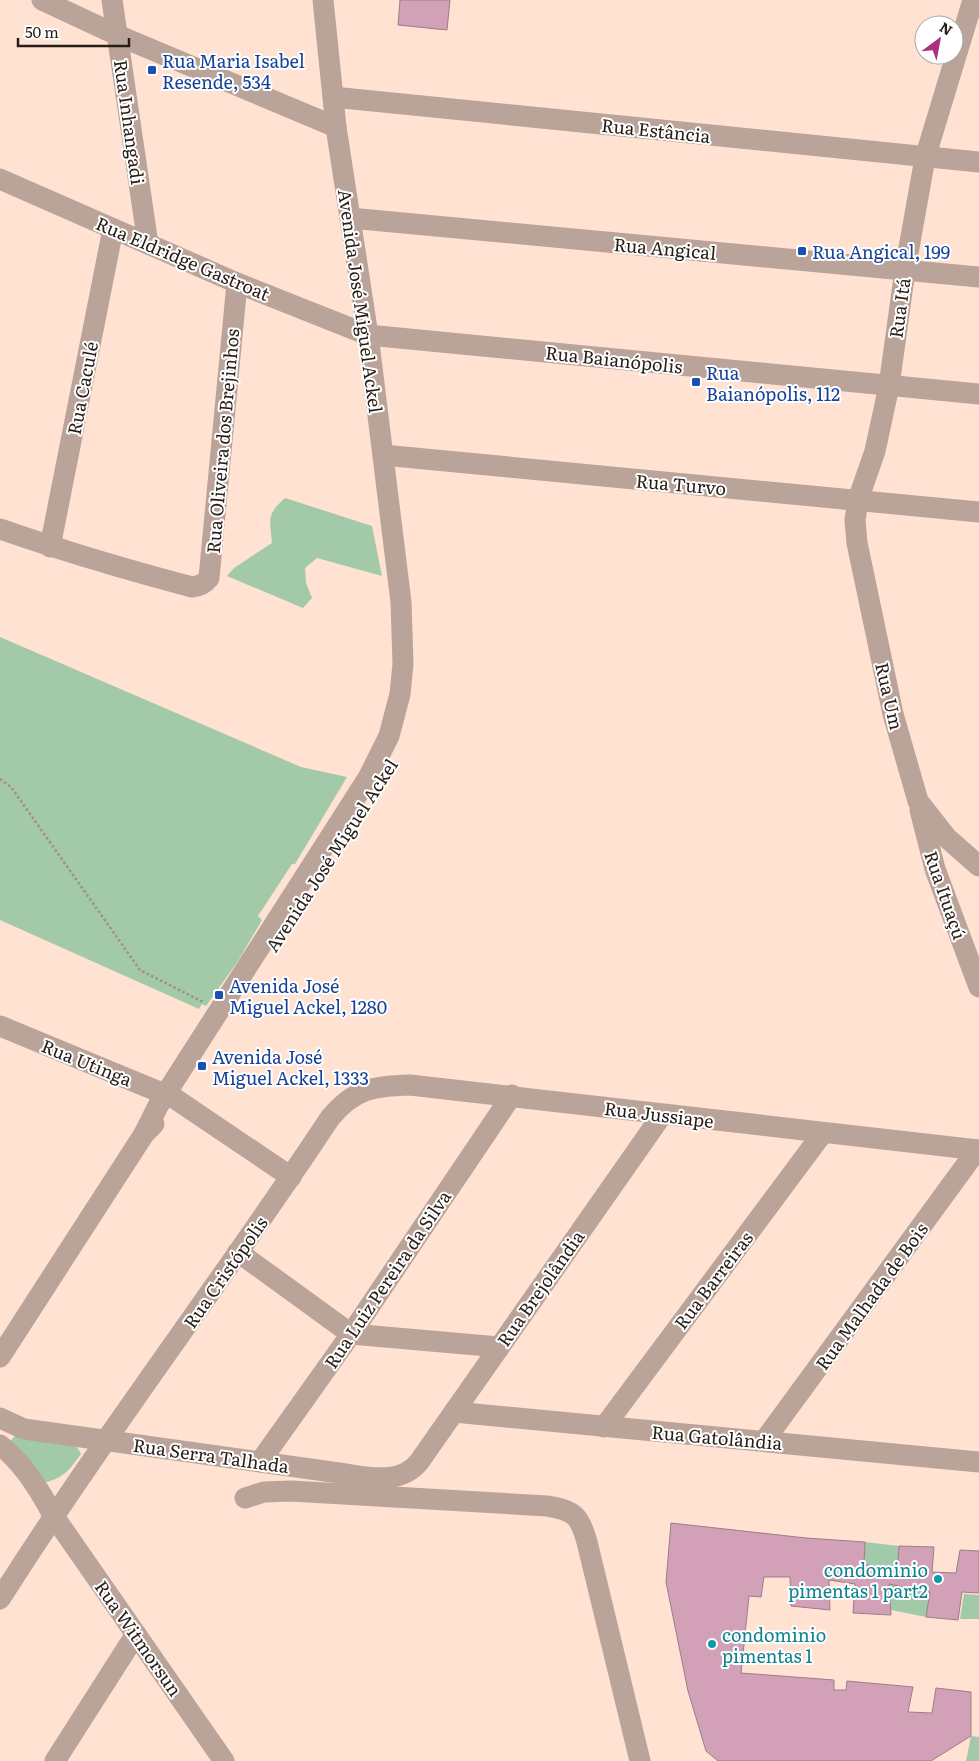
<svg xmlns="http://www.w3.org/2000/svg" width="979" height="1761" font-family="Literata,serif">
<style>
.green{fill:#a2c9a8}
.building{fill:#d2a0b7;stroke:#9b7e8b}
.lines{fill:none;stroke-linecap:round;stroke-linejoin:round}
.path{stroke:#a48f82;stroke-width:2.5;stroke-dasharray:2.5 2.5;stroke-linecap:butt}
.minor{stroke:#baa499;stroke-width:21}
.transit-dot{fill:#1a4fb4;stroke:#fff;stroke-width:2}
.culture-dot{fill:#0f9aa8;stroke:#fff;stroke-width:2}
.labels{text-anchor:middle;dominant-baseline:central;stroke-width:4;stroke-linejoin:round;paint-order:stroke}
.transit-label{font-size:18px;fill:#164399;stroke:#fff;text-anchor:start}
.street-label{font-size:18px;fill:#281e18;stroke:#fff}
.culture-label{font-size:18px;fill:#0d838f;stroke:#fff;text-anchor:end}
</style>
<rect width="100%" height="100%" fill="#ffe2d1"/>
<!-- green -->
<g class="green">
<path d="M285 498 372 526 382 576 317 558 305 568 306 583 312 598 303 608 227 576 234 568 272 543C270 519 266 515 285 498Z"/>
<polygon points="0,637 301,767 347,777 295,864 292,864 258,916 262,920 238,961 206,1006 202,1004 199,1009 0,920"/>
<path d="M17 1434 77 1447 81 1454C70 1469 64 1478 46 1482L10 1441Z"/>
<polygon points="865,1542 899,1546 897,1586 930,1592 926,1617 891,1610 888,1569 864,1564"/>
<polygon points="964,1594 979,1595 979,1619 960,1619"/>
<polygon points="971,1736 979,1737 979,1761 966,1761"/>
</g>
<!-- building -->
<g class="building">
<polygon points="400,0 450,0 447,30 398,25"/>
<polygon points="671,1523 806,1538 865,1542 864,1564 897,1572 899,1546 934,1547 932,1572 956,1573 960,1550 979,1551 979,1593 962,1592 958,1620 926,1617 930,1592 889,1584 891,1615 853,1613 855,1584 829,1580 830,1610 791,1606 790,1577 764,1577 761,1597 749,1596 741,1673 834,1680 834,1690 846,1690 847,1681 913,1687 908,1712 932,1713 936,1688 971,1692 971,1736 931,1761 718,1761 706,1751 688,1691 666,1582"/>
</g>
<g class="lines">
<!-- path -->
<polyline class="path" points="0,779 11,787 140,970 203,1002"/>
<!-- minor -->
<g class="minor">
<polyline points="42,0 117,35 336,127"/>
<polyline points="112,0 148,244"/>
<polyline points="973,0 925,158 905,270 889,386 875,451 858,500 855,520 857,543 893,714 918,801 947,838 979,866"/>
<polyline points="333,97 979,162"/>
<polyline points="0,179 237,283 368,335 979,394"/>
<polyline points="350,218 979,277"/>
<polyline points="383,455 979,512"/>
<path d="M0 529C63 551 127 570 192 587 200 586 204 584 209 578L237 283"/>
<polyline points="50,547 113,229"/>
<polyline points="920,810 935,869 979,987"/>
<polyline points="0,1026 174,1098 291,1177"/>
<polyline points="144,1134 158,1106 368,778 389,736 400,694 403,664 401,602 368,335 336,127 323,0"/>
<polyline points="238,1252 351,1334 499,1347"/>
<polyline points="0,1357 144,1134 154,1124"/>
<polyline points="454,1412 979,1462"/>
<path d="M0 1418 24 1429 332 1472C361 1475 398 1488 419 1462L662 1115"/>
<polyline points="604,1427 822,1134"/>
<polyline points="764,1441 977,1150"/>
<path d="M0 1445C23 1463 39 1489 53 1515L224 1761"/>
<polyline points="260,1462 351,1334 512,1095"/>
<path d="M245 1498 264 1492 291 1491 547 1506C574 1510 580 1516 587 1542L640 1761"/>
<path d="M0 1599C104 1435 223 1280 330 1118 354 1089 373 1086 410 1085L979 1150"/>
<polyline points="55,1761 136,1634"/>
</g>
</g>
<!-- markers -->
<g class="transit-dot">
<rect x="147" y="65" width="10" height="10" rx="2.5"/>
<rect x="797" y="246" width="10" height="10" rx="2.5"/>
<rect x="691" y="377" width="10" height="10" rx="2.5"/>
<rect x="214" y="990" width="10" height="10" rx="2.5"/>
<rect x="197" y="1061" width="10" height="10" rx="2.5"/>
</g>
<g class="culture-dot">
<circle cx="938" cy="1579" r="5"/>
<circle cx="712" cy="1644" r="5"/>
</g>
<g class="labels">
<!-- transit labels -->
<g class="transit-label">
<text x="162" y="60">Rua Maria Isabel<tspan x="162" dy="21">Resende, 534</tspan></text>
<text x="812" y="251">Rua Angical, 199</text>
<text x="706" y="372">Rua<tspan x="706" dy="21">Baianópolis, 112</tspan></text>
<text x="229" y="985">Avenida José<tspan x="229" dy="21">Miguel Ackel, 1280</tspan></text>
<text x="212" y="1056">Avenida José<tspan x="212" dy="21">Miguel Ackel, 1333</tspan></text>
</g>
<!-- street labels -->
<g class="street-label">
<text transform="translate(130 122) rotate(82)">Rua Inhangadi</text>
<text transform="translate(656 130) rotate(6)">Rua Estância</text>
<text transform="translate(665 248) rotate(5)">Rua Angical</text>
<text transform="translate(183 258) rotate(23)">Rua Eldridge Gastroat</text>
<text transform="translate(361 301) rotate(82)">Avenida José Miguel Ackel</text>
<text transform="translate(899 308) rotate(-82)">Rua Itá</text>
<text transform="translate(614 359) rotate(6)">Rua Baianópolis</text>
<text transform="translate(82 388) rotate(-79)">Rua Caculé</text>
<text transform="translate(222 441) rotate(-85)">Rua Oliveira dos Brejinhos</text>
<text transform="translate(681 484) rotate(5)">Rua Turvo</text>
<text transform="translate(890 696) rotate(77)">Rua Um</text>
<text transform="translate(331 855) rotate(-57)">Avenida José Miguel Ackel</text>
<text transform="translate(946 895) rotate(71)">Rua Ituaçú</text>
<text transform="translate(87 1062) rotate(22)">Rua Utinga</text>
<text transform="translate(659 1114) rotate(7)">Rua Jussiape</text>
<text transform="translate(225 1272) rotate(-55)">Rua Cristópolis</text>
<text transform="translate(387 1279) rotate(-56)">Rua Luiz Pereira da Silva</text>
<text transform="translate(713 1280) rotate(-53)">Rua Barreiras</text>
<text transform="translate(540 1288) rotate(-55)">Rua Brejolândia</text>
<text transform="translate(871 1296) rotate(-54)">Rua Malhada de Bois</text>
<text transform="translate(717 1437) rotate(5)">Rua Gatolândia</text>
<text transform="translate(211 1455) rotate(8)">Rua Serra Talhada</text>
<text transform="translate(139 1638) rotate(55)">Rua Witmorsun</text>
</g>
<!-- culture labels -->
<g class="culture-label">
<text x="928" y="1569">condominio<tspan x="928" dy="21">pimentas 1 part2</tspan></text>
<text x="722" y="1634" text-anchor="start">condominio<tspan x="722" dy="21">pimentas 1</tspan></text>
</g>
</g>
<!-- north arrow -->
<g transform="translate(939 40) rotate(32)"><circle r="24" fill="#ffffff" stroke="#a9a5a3"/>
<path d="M0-4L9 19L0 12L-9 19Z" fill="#ad3080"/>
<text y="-8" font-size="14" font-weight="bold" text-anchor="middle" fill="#281e18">N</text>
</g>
<!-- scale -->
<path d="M18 38v8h111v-8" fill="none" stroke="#281e18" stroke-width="2.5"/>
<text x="25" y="38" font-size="15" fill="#281e18" stroke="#ffffff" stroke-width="4" paint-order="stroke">50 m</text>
</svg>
